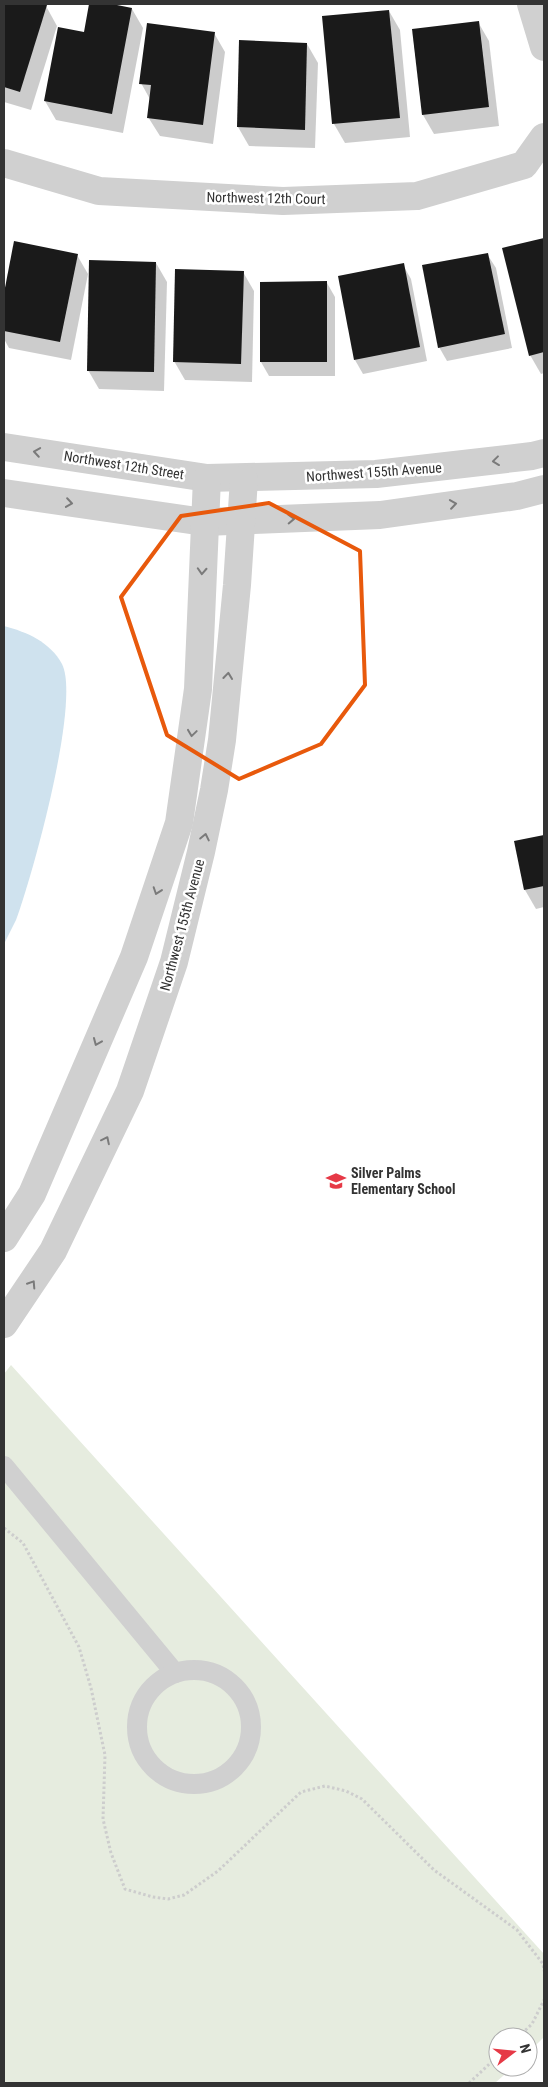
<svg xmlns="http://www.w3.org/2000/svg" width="548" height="2087" font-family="'Roboto Condensed',sans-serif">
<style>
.green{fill:#e6ecdf}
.water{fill:#cfe2ee}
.shadow{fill:#0003}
.building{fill:#1a1a1a}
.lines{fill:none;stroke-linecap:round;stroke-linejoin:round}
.path{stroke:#cdcdcd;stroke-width:3;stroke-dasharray:2.5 2.5;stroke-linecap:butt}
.service{stroke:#d0d0d0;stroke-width:20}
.minor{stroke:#d0d0d0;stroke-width:28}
.oneway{stroke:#7a7a7a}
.marked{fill:none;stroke:#e8590c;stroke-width:4;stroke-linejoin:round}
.labels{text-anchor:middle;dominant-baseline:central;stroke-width:5;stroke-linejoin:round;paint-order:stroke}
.street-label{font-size:14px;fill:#333;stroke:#fff}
.poi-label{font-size:14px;font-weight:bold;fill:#333;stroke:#fff;text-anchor:start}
</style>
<rect width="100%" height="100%" fill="#fff"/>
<!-- green -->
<polygon class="green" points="11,1365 544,1954 544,2037 528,2053 528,2037 498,2037 498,2067 513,2067 495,2083 4,2083 4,1374"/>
<!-- water -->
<path class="water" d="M4 626C27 632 50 642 62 664 81 702 32 877 16 920 12 928 8 936 4 944Z"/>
<!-- shadow -->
<g class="shadow">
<polygon points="4,4 37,4 46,6 57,26 31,110 4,102"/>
<polygon points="90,4 106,4 132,9 143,28 123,133 56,120 45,101 85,34"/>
<polygon points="389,11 400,30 410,137 345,143 334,124 324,18"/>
<polygon points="478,22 489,41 499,126 434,134 423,115 413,30"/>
<polygon points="214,33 225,52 213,144 160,136 148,117 151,101 141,83"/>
<polygon points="307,44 318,63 315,148 249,146 238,127"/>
<polygon points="544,239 544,373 541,374 530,355 504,249"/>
<polygon points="15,242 77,255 88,274 71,360 9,348 4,339 4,300"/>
<polygon points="487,254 496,268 512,348 447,361 439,347"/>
<polygon points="156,263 167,282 164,391 99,389 88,370"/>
<polygon points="403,265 411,279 427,361 363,374 355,360"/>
<polygon points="243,272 254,291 252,382 185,380 174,361"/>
<polygon points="327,283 335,297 335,376 269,376 261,362"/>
<polygon points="544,836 544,907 536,909 525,890 515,842"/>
</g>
<!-- building -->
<g class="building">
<polygon points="4,4 41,4 47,5 20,92 4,87"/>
<polygon points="89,4 112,4 132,8 112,114 44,101 58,27 84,32"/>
<polygon points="389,10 400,118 332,124 322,16"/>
<polygon points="479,21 489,107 422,115 412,29"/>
<polygon points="147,23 215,32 203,125 147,118 151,85 139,84"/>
<polygon points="239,40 307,43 305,130 237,127"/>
<polygon points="544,238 544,352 529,356 502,248"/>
<polygon points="14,241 78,254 60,342 4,331 4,293"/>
<polygon points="488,253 505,334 438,348 422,265"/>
<polygon points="89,260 156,262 154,372 87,371"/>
<polygon points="404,263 420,347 354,360 338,276"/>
<polygon points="175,269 244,271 241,364 173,362"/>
<polygon points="327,281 327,362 260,362 260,282"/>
<polygon points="544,835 544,886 524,890 514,841"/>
</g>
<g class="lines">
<!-- path -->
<g class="path">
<polyline points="4,1528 23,1543 79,1647 91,1688 105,1755 103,1819 111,1853 125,1889 153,1897 168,1899 184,1895 218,1871 301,1792 325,1786 346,1791 362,1799 434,1870 517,1930 543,1964 544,1971"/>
<polyline points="518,2037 532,2024 544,2000"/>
<polyline points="469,2083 498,2056"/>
</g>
<!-- service -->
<g class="service">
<polyline points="4,1466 175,1673"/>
<circle cx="194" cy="1727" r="57"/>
</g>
<!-- minor -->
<g class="minor">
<polyline points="531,4 544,47"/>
<polyline points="4,163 99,191 283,201 417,196 524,165 544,137"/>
<polyline points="4,447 207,478 376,474 532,456 544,453"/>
<polyline points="4,493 204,522 380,515 517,496 544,489"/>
<polyline points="4,1238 32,1194 134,957 179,823 198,689 207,478"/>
<polyline points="4,1324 53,1251 130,1091 174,962 201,852 214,790 222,740 237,585 244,479"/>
</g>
</g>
<!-- one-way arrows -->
<defs><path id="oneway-chevron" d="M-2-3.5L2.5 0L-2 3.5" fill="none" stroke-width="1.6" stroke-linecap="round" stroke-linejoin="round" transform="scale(1.25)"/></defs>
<g class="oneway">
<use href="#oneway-chevron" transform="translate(37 452) rotate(-171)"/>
<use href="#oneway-chevron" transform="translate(496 461) rotate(173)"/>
<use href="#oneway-chevron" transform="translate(69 503) rotate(8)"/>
<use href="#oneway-chevron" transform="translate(453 504) rotate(-8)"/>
<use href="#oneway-chevron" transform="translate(291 519) rotate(-2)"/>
<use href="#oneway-chevron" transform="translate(202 571) rotate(93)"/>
<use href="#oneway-chevron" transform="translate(228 676) rotate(-84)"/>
<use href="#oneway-chevron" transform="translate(192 733) rotate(98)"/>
<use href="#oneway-chevron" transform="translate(205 837) rotate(-78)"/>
<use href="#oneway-chevron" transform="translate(157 891) rotate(109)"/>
<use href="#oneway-chevron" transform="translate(97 1042) rotate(113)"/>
<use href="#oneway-chevron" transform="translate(106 1140) rotate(-64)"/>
<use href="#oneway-chevron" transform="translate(32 1284) rotate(-57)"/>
</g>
<!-- marked area -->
<path class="marked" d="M269 503 360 551 365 685 321 744 239 779 167 735 121 597 181 516Z"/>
<!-- icons -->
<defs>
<symbol id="school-bare" viewBox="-9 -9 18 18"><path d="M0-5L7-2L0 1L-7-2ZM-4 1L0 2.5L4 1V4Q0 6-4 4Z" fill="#e63946" stroke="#fff" stroke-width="2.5" paint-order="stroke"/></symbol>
</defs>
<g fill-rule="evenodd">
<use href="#school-bare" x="322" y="1167" width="28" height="28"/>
</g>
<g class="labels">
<!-- street labels -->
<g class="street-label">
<text transform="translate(266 198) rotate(1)">Northwest 12th Court</text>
<text transform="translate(124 465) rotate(9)">Northwest 12th Street</text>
<text transform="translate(374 472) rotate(-4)">Northwest 155th Avenue</text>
<text transform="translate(182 925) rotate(-75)">Northwest 155th Avenue</text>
</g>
<!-- poi labels -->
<g class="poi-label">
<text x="351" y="1173">Silver Palms<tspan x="351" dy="16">Elementary School</tspan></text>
</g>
</g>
<!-- border -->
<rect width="548" height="2087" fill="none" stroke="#333333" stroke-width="10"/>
<!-- north arrow -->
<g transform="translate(513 2052) rotate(74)"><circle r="24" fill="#ffffff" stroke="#adadad"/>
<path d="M0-4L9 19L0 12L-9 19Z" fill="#e63946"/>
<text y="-8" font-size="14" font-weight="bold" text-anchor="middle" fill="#333333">N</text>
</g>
</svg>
